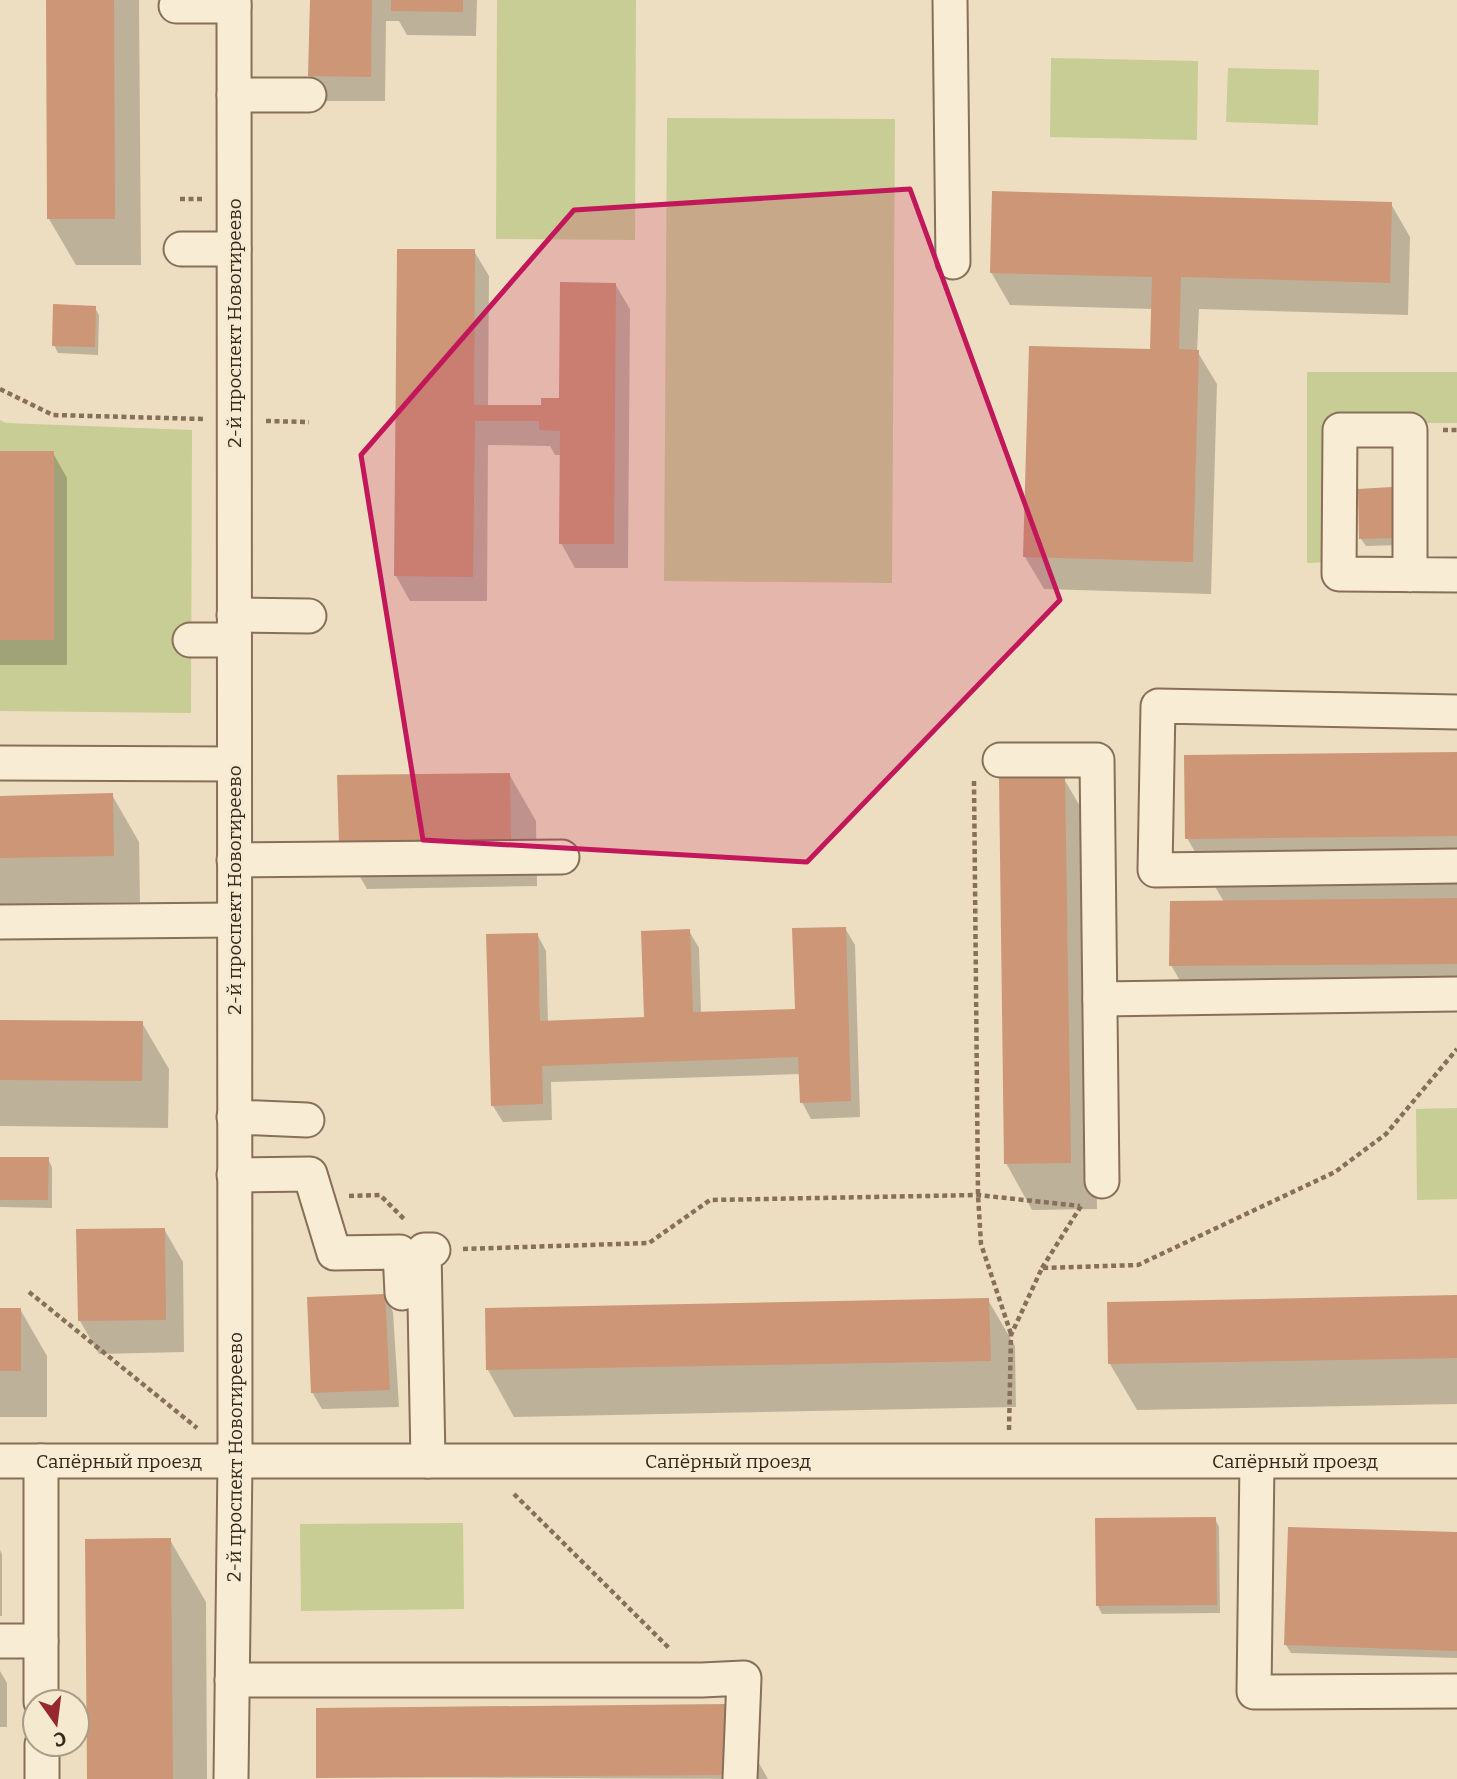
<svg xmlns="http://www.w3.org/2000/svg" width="1457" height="1779" font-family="Bitter,serif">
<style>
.green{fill:#c8cc95}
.shadow{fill:#0003}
.building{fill:#cc9677}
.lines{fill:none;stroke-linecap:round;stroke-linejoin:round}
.minor-casing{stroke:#876f59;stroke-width:37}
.path{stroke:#876f59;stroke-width:4.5;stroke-dasharray:5 3.5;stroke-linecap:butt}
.minor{stroke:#f9ecd4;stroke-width:33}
.marked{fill:#c2185b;fill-opacity:0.2;stroke:#c2185b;stroke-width:5;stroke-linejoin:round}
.labels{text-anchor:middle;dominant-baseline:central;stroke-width:5;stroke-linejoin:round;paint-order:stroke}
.street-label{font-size:19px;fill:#37281d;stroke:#f5e9d0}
</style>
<rect width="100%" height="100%" fill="#eedec1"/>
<!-- green -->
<g class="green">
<polygon points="497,0 636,0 635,240 496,239"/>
<polygon points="1051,58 1198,61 1197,140 1050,137"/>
<polygon points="1228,68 1319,70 1318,125 1226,122"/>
<polygon points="667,118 895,119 892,583 664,581"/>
<polygon points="1307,372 1457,372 1457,423 1330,423 1332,562 1307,563"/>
<polygon points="0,420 6,423 192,430 191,713 0,711"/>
<polygon points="1457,1108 1457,1199 1417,1200 1416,1109"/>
<polygon points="463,1523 464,1609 301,1611 300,1524"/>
</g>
<!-- shadow -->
<g class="shadow">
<polygon points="47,0 139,0 141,265 76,265 49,219"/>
<polygon points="311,0 477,0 476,36 407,35 399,21 386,21 385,101 325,101 310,76"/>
<polygon points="1391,204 1410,237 1408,315 1199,309 1197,351 1217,384 1211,594 1044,589 1025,557 1152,351 1153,309 1010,305 991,272"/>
<polygon points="474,251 489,276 488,407 542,407 561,400 615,284 630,309 628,568 575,568 561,543 561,455 555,455 550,446 488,445 487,601 410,601 396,576"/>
<polygon points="95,308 99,315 98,355 58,353 54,345"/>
<polygon points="0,453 53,453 67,478 67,665 0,665"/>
<polygon points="1391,489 1396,497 1398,545 1366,546 1361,539"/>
<polygon points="1457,754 1457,1010 1198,1012 1171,965 1224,902 1187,838"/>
<polygon points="509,774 536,821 537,886 367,889 340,842"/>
<polygon points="1064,779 1091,825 1097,1209 1032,1210 1006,1163"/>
<polygon points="112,795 139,842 140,902 0,905 0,797"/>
<polygon points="845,928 855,945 860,1117 811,1119 802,1102 801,1074 551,1082 552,1120 503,1122 493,1106 537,934 546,951 548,1022 646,1019 689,931 699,948 701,1013 796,1010"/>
<polygon points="0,1022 142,1023 169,1069 168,1128 0,1126"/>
<polygon points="0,1159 48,1159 52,1167 52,1208 0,1207"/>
<polygon points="164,1229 183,1262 184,1352 99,1354 80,1321"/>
<polygon points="384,1295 393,1312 399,1407 322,1409 312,1392"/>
<polygon points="1457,1297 1457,1404 1137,1410 1110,1364"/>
<polygon points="988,1300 1015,1346 1016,1407 514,1417 488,1370"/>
<polygon points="0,1309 20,1309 47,1356 47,1417 0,1417"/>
<polygon points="1215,1519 1219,1527 1220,1613 1102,1614 1098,1606"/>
<polygon points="1457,1534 1457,1658 1291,1653 1286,1645"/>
<polygon points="170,1540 206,1602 207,1779 89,1779"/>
<polygon points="0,1550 2,1554 2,1616 0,1616"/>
<polygon points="0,1671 7,1683 7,1727 0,1727"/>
<polygon points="726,1706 768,1779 318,1777"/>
</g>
<!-- building -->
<g class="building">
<polygon points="46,0 114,0 115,219 47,219"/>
<polygon points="310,0 372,0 371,77 308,76"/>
<polygon points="391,0 463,0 463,12 391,11"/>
<polygon points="992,191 1392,202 1390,283 1181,277 1179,349 1199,350 1193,562 1023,557 1029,346 1150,349 1152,277 990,273"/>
<polygon points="397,249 475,249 474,405 541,405 541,398 559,398 560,282 616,283 614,544 559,544 560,431 539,430 539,421 475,421 473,577 394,576"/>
<polygon points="53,304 96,306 95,347 52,346"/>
<rect x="0" y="451" width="54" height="189"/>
<polygon points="1392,487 1394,538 1359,539 1358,489"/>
<polygon points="1457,752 1457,836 1185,839 1184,755"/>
<polygon points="510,773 511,840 339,843 337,775"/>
<polygon points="1065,777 1071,1163 1004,1164 999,778"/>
<polygon points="113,793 114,856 0,858 0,796"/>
<polygon points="1457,898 1457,964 1169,966 1170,901"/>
<polygon points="846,927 851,1101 800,1103 798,1057 542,1066 543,1104 491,1106 486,934 538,933 540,1021 644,1017 641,931 690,929 693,1012 795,1009 792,928"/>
<polygon points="0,1020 143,1021 142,1081 0,1080"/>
<polygon points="0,1157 49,1157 48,1200 0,1200"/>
<polygon points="165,1228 166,1320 78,1321 76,1229"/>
<polygon points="385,1294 390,1390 311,1393 307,1297"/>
<polygon points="1457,1295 1457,1358 1108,1364 1107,1302"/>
<polygon points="989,1298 991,1361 486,1370 485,1308"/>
<rect x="0" y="1308" width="21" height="63"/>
<polygon points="1216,1517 1217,1605 1096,1606 1095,1518"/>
<polygon points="1288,1527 1457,1532 1457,1651 1284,1645"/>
<polygon points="171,1538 173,1779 87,1779 85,1539"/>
<polygon points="727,1704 727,1775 316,1778 316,1708"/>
</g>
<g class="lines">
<defs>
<g id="minor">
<polyline points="950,0 953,262"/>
<polyline points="176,6 234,6"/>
<polyline points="234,95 309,95"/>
<polyline points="181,249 234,249"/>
<polyline points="1410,575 1410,430 1340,430 1339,574 1457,575"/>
<polyline points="234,615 309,616"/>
<polyline points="190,640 234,640"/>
<polyline points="1457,712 1158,706 1155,870 1457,866"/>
<polyline points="1000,760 1097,760 1102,1181"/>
<polyline points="0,763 234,764"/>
<polyline points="234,860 562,857"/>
<polyline points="0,922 234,920"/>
<polyline points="1100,999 1457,994"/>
<polyline points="234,1117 307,1120"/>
<polyline points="234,1175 310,1174 334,1253 400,1252 402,1293"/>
<path id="s1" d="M0 1461H1457"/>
<polyline points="41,1461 41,1702"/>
<polyline points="428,1461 424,1250 433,1250"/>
<polyline points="1257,1462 1254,1692 1457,1691"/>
<polyline points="0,1641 41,1641"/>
<polyline points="232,1680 702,1680 744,1678 740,1779"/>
<polyline points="42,1744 42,1779"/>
<path id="s2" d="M231 1779 235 1462 234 0"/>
</g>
</defs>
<!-- minor casing -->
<use href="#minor" class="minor-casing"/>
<!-- path -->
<g class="path">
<polyline points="180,199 204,199"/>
<polyline points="0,389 53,415 203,419"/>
<polyline points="266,421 309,422"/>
<polyline points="1443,430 1457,430"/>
<polyline points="974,781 978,1195 981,1244 1011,1334"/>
<polyline points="349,1196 380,1195 404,1219"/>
<polyline points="463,1249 649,1243 710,1200 978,1195 1080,1206"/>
<polyline points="1042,1268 1081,1206"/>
<polyline points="29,1292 197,1428"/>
<polyline points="1009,1430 1011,1335 1042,1268 1138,1265 1335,1172 1386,1134 1457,1049"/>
<polyline points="514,1494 669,1648"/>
</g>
<!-- minor -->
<use href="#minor" class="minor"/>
</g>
<!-- marked area -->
<path class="marked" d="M910 189 1060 600 807 862 423 840 361 455 574 210Z"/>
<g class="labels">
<!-- street labels -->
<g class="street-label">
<text transform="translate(234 323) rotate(-90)">2-й проспект Новогиреево</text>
<text transform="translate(234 890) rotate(-90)">2-й проспект Новогиреево</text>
<text stroke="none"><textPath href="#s2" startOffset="322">2-й проспект Новогиреево</textPath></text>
<text stroke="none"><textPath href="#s1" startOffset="119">Сапёрный проезд</textPath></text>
<text stroke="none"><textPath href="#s1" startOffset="728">Сапёрный проезд</textPath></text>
<text stroke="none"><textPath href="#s1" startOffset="1295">Сапёрный проезд</textPath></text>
</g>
</g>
<!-- north arrow -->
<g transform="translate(56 1723) rotate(166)"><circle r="33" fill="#f5e9d0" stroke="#a99c88" stroke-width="2"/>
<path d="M0-5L12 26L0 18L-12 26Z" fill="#962930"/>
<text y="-10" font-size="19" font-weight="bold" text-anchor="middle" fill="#37281d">С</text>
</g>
</svg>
